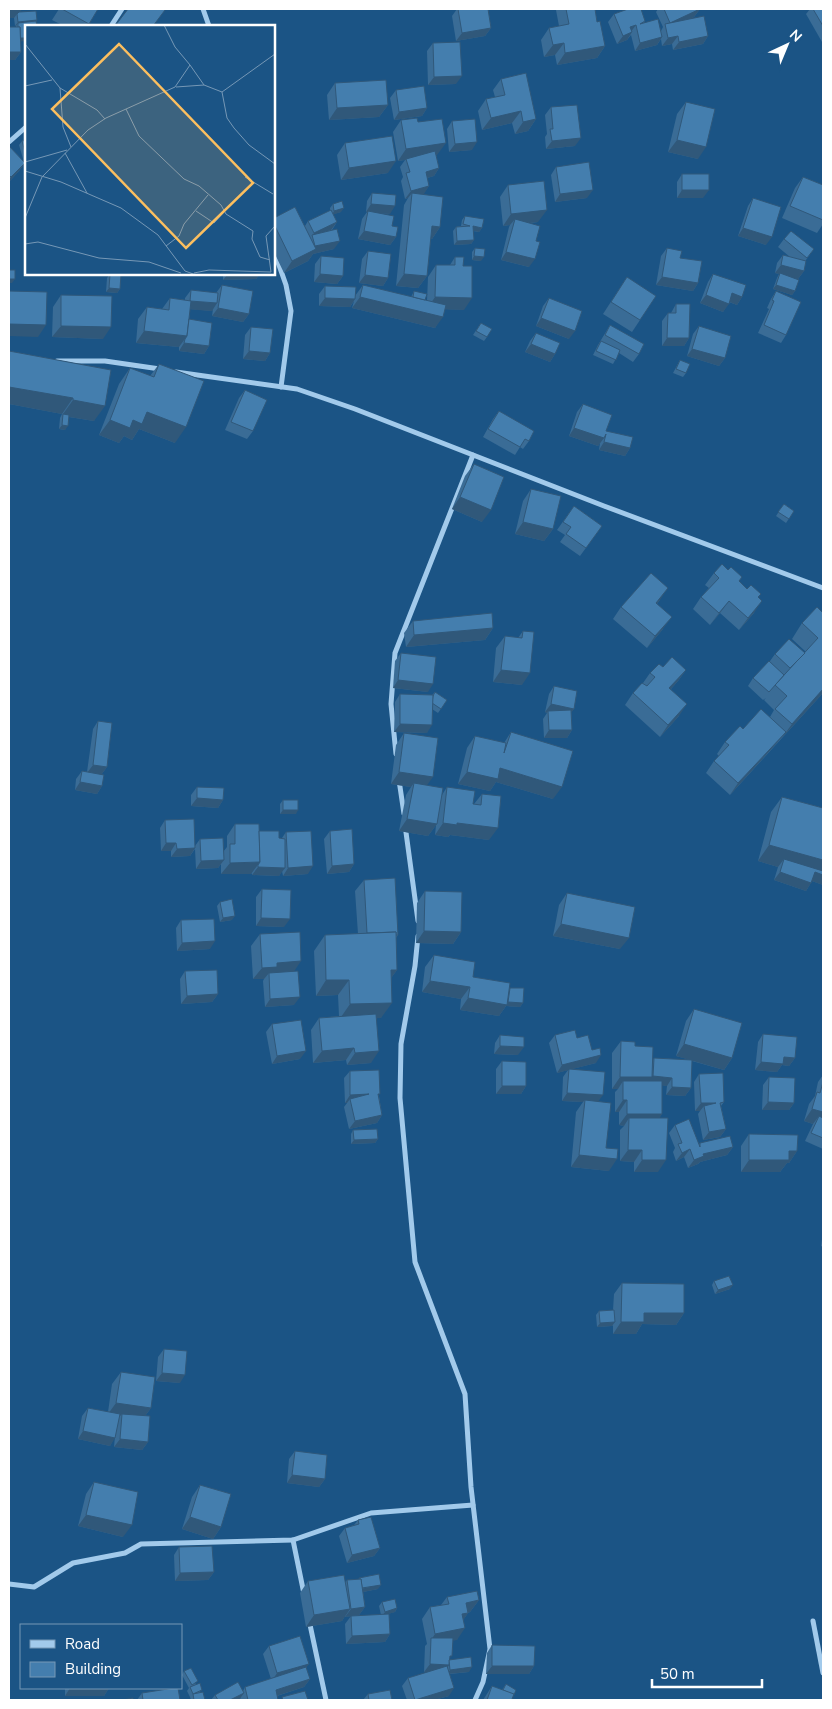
<svg xmlns="http://www.w3.org/2000/svg" width="832" height="1709" font-family="'Nunito Sans',sans-serif">
<style>
.lines{fill:none;stroke-linecap:round;stroke-linejoin:round}
.street{stroke:#a2caeb;stroke-width:5}
.wall{fill:#3a6c96}
.shaded-wall{fill:#30587a}
.building{fill:#447eae;stroke:#30587a}
.inset-road{fill:none;stroke:#7698b6;stroke-width:1}
.view{fill:#fcbf5f;fill-opacity:0.15;stroke:#fcbf5f;stroke-width:2.5}
.inset-edge{fill:none;stroke:#fff;stroke-width:2.5}
</style>
<rect width="100%" height="100%" fill="#1b5485"/>
<g class="lines">
<!-- street -->
<g class="street">
<polyline points="203,9 209,26"/>
<polyline points="111,26 122,9"/>
<polyline points="9,142 26,127"/>
<polyline points="274,251 286,285 291,311 281,387"/>
<polyline points="57,361 105,361 160,369"/>
<polyline points="176,372 297,389 355,409 604,506 823,588"/>
<polyline points="396,754 391,704 395,653 473,455"/>
<polyline points="399,780 404,814"/>
<polyline points="405,825 418,921"/>
<polyline points="418,936 415,966 401,1044 400,1098 415,1262 465,1394 471,1487 490,1649 483,1682 475,1700"/>
<polyline points="293,1540 304,1594"/>
<polyline points="9,1584 34,1587 73,1563 125,1553 141,1544 293,1540 371,1513 473,1505"/>
<polyline points="309,1620 326,1700"/>
<polyline points="813,1621 823,1673"/>
</g>
</g>
<!-- wall -->
<g class="wall">
<polygon points="59,9 98,9 88,26 64,26 52,20"/>
<polygon points="457,9 488,9 491,28 485,36 456,41 452,16"/>
<polygon points="557,9 595,9 597,22 605,46 597,58 557,65 555,55 544,57 541,40 549,28 559,26 556,10"/>
<polygon points="658,9 700,9 694,17 688,20 708,36 703,44 673,50 672,44 662,46 661,39 657,45 635,51 631,35 627,40 617,44 608,22 614,14 645,21 644,23 661,31 663,27 656,12"/>
<polygon points="810,9 823,9 823,42 822,42 806,14"/>
<polygon points="21,10 20,12 37,20 20,42 21,52 15,60 16,27 16,26 15,26 14,18 9,18"/>
<polygon points="433,43 456,84 428,85 427,51"/>
<polygon points="501,79 536,119 528,131 515,134 512,123 482,130 478,111 486,99 495,97 493,90"/>
<polygon points="335,83 388,105 379,117 329,120 327,95"/>
<polygon points="396,90 427,108 422,116 394,120 390,98"/>
<polygon points="686,102 698,159 668,152 677,114"/>
<polygon points="551,107 575,146 546,149 545,137 547,134 545,115"/>
<polygon points="401,120 418,122 437,155 436,155 439,168 434,176 427,178 429,186 423,194 440,227 432,239 430,239 427,276 418,288 396,286 404,205 408,198 405,199 401,181 403,177 400,167 405,160 398,161 393,132"/>
<polygon points="452,121 472,150 449,152 447,129"/>
<polygon points="26,140 26,165 25,166 24,164 19,171 9,182 9,146 24,162 19,145 22,141"/>
<polygon points="345,143 388,173 341,180 337,155"/>
<polygon points="556,167 587,198 555,202 551,175"/>
<polygon points="682,174 703,198 677,198 677,182"/>
<polygon points="803,177 823,185 823,224 817,233 782,218 795,188"/>
<polygon points="508,185 538,222 531,223 536,241 529,267 501,260 509,227 510,225 503,226 500,197"/>
<polygon points="372,193 390,214 376,213 396,237 390,245 358,239 362,219 367,212 366,212 367,201"/>
<polygon points="753,198 766,245 738,236 748,206"/>
<polygon points="333,204 341,212 333,214 337,222 332,230 334,249 313,254 308,261 284,273 274,252 274,218 305,226 308,221 330,211 330,208"/>
<polygon points="465,216 482,228 479,232 473,231 474,240 471,244 454,245 453,231 456,227 461,226 462,220"/>
<polygon points="784,239 814,249 806,260 804,271 798,279 791,277 795,291 792,295 773,289 777,278 779,274 775,273 777,263 783,255 790,257 778,247"/>
<polygon points="475,248 481,261 472,260 472,252"/>
<polygon points="667,248 680,258 698,283 693,291 656,285 661,256"/>
<polygon points="368,251 388,278 383,286 359,283 362,259"/>
<polygon points="321,256 343,276 337,284 314,282 315,264"/>
<polygon points="455,257 464,310 445,309 435,328 352,308 354,301 350,307 319,306 319,294 325,286 355,296 363,285 411,297 414,291 425,300 427,301 428,277 436,265 450,265"/>
<polygon points="110,274 120,289 117,293 106,292 107,278"/>
<polygon points="223,274 260,274 256,279 223,280"/>
<polygon points="713,274 742,297 737,305 729,302 723,312 700,303 708,282"/>
<polygon points="627,277 640,320 632,332 603,314"/>
<polygon points="222,285 249,314 243,322 212,316 213,309 212,311 190,309 189,319 209,346 204,354 179,351 179,347 136,343 138,319 147,307 162,309 170,298 185,300 185,298 191,290 216,293"/>
<polygon points="776,291 786,335 781,343 758,333 769,309 767,308 771,299"/>
<polygon points="61,295 103,339 52,337 53,307"/>
<polygon points="549,298 569,339 536,326 543,306"/>
<polygon points="676,304 689,338 684,346 662,346 662,321 668,313 671,313"/>
<polygon points="481,323 487,337 484,341 473,335"/>
<polygon points="610,325 639,354 633,362 619,353 613,364 593,355 598,345"/>
<polygon points="699,326 725,358 719,366 687,356 693,334"/>
<polygon points="251,327 270,353 265,361 243,359 245,335"/>
<polygon points="536,333 555,354 550,362 525,352 530,341"/>
<polygon points="9,351 111,370 94,421 69,417 65,430 59,429 60,418 62,414 9,404"/>
<polygon points="680,360 686,373 683,377 673,373"/>
<polygon points="159,364 175,443 139,429 132,440 124,436 119,443 99,435 119,384 130,368 150,376"/>
<polygon points="245,390 253,431 247,439 225,430 239,398"/>
<polygon points="583,404 606,431 630,448 625,456 599,450 600,443 598,446 569,436 577,412"/>
<polygon points="499,411 529,441 523,449 520,447 515,455 483,437 493,419"/>
<polygon points="474,464 482,522 452,509 465,476"/>
<polygon points="531,489 553,529 544,541 515,534 523,501"/>
<polygon points="784,504 794,511 786,523 776,516"/>
<polygon points="574,506 602,526 580,556 560,542 565,535 557,530"/>
<polygon points="714,573 739,582 747,589 761,594 758,598 754,613 739,630 720,613 710,625 693,609 701,597 709,588 705,585"/>
<polygon points="660,600 657,604 663,629 647,648 613,619 621,607"/>
<polygon points="823,613 823,693 730,795 706,773 714,761 719,756 717,754 725,742 743,729 770,717 774,710 764,700 766,698 763,700 748,686 753,678 770,661 775,654 805,653 806,652 792,639 802,623"/>
<polygon points="413,621 493,628 485,640 406,647 404,633"/>
<polygon points="523,631 522,685 493,682 496,648 505,636 518,638"/>
<polygon points="401,653 428,692 393,688 395,661"/>
<polygon points="663,667 686,670 678,681 671,689 679,716 660,737 625,705 633,693 643,683 650,673"/>
<polygon points="554,686 574,709 571,712 572,730 567,738 544,738 543,719 547,713 545,712 549,694"/>
<polygon points="435,692 447,700 438,713 432,709 427,733 394,732 395,702 400,694 432,695"/>
<polygon points="98,721 107,767 101,775 102,786 97,794 75,790 76,779 82,771 87,772 93,729"/>
<polygon points="511,732 553,799 496,782 490,791 458,784 467,748 475,736 504,743"/>
<polygon points="404,733 427,785 442,795 447,787 473,804 474,804 482,794 489,840 450,835 448,837 435,835 436,825 428,836 399,831 406,795 411,787 391,784 396,745"/>
<polygon points="197,787 223,800 218,808 191,806 191,795"/>
<polygon points="782,797 823,808 823,885 812,881 806,891 774,880 778,867 758,861 771,812"/>
<polygon points="283,800 296,814 280,814 280,804"/>
<polygon points="165,820 195,846 200,839 223,852 227,847 227,836 235,824 259,831 279,838 282,838 286,832 308,874 283,876 282,871 279,876 252,875 252,873 251,874 221,874 221,864 218,868 196,869 195,849 190,856 171,857 171,851 161,851 160,828"/>
<polygon points="330,831 354,864 349,872 327,874 324,839"/>
<polygon points="364,880 398,935 396,938 397,970 391,978 381,1018 377,1018 371,1063 347,1065 346,1060 313,1063 311,1030 319,1018 339,1016 338,995 316,996 314,951 325,935 358,934 355,891"/>
<polygon points="262,889 284,927 256,926 256,897"/>
<polygon points="425,891 461,932 453,944 416,943 417,903"/>
<polygon points="567,893 620,949 553,936 559,905"/>
<polygon points="220,902 232,920 220,922 217,906"/>
<polygon points="181,920 210,949 177,951 176,928"/>
<polygon points="260,934 294,971 294,1005 265,1007 263,981 264,979 253,979 251,946"/>
<polygon points="434,955 473,977 510,988 523,1003 520,1007 506,1006 499,1016 460,1010 461,999 422,992 425,967"/>
<polygon points="185,971 218,994 212,1002 181,1004 180,979"/>
<polygon points="694,1009 732,1058 724,1070 692,1061 691,1088 685,1096 666,1095 667,1086 662,1085 662,1114 659,1118 658,1172 634,1172 634,1162 620,1161 620,1130 624,1126 619,1125 619,1112 615,1112 615,1092 618,1089 612,1089 612,1053 621,1041 635,1046 653,1060 654,1058 691,1060 676,1056 686,1021"/>
<polygon points="272,1024 300,1059 272,1064 266,1032"/>
<polygon points="763,1034 795,1058 789,1066 782,1065 777,1072 755,1070 758,1042"/>
<polygon points="500,1035 518,1055 494,1054 495,1043"/>
<polygon points="555,1035 577,1038 596,1063 572,1069 598,1102 606,1148 609,1171 571,1167 576,1112 583,1102 562,1101 563,1077 568,1070 557,1073 549,1043"/>
<polygon points="502,1061 526,1086 521,1094 496,1094 496,1069"/>
<polygon points="350,1071 379,1096 382,1115 377,1123 349,1129 344,1107 347,1103 345,1103 344,1078"/>
<polygon points="699,1074 724,1102 721,1106 726,1129 720,1137 703,1140 698,1114 700,1111 695,1111 694,1082"/>
<polygon points="823,1075 823,1149 805,1141 813,1124 804,1121 809,1104 815,1096 818,1082"/>
<polygon points="769,1077 794,1103 789,1110 762,1110 763,1085"/>
<polygon points="675,1125 699,1144 700,1143 733,1147 727,1155 700,1162 698,1164 688,1168 684,1157 676,1161 673,1152 675,1148 669,1133"/>
<polygon points="353,1130 378,1139 375,1143 351,1144 351,1134"/>
<polygon points="749,1134 797,1151 789,1163 787,1163 780,1172 741,1172 741,1146"/>
<polygon points="823,1232 823,1247 821,1246"/>
<polygon points="714,1281 730,1289 715,1294 712,1285"/>
<polygon points="622,1283 684,1313 676,1325 642,1324 636,1334 613,1334 613,1325 612,1326 597,1327 596,1315 599,1311 613,1310 614,1294"/>
<polygon points="164,1349 180,1383 156,1381 158,1357"/>
<polygon points="121,1372 151,1408 145,1416 148,1442 142,1450 114,1447 115,1436 110,1446 78,1439 82,1416 88,1408 108,1412 112,1384"/>
<polygon points="295,1451 325,1479 319,1487 287,1483 289,1459"/>
<polygon points="94,1482 123,1537 78,1526 86,1494"/>
<polygon points="200,1485 221,1527 213,1539 182,1529 192,1497"/>
<polygon points="358,1520 380,1548 374,1556 347,1563 339,1536 345,1528 354,1525"/>
<polygon points="179,1547 214,1572 208,1580 175,1581 174,1555"/>
<polygon points="347,1580 378,1589 363,1592 365,1607 359,1615 351,1616 381,1615 379,1606 382,1602 397,1608 395,1612 387,1614 390,1634 385,1642 346,1644 345,1624 351,1616 345,1617 345,1616 342,1621 306,1627 300,1593 308,1581 345,1583"/>
<polygon points="447,1597 479,1600 470,1612 468,1613 463,1620 457,1640 453,1640 449,1659 469,1672 450,1674 449,1696 434,1700 407,1700 402,1686 408,1678 430,1672 424,1672 425,1646 427,1644 422,1619 430,1607 441,1605"/>
<polygon points="492,1645 534,1666 529,1674 486,1674 487,1653"/>
<polygon points="269,1646 306,1668 310,1679 304,1687 277,1696 278,1700 241,1700 240,1698 239,1700 211,1700 215,1695 243,1691 245,1687 271,1679 263,1654"/>
<polygon points="184,1671 196,1684 205,1700 191,1700 190,1697 187,1691 189,1688 182,1675"/>
<polygon points="506,1684 512,1699 517,1700 483,1700 492,1686 502,1690"/>
<polygon points="65,1688 109,1688 104,1696 65,1696"/>
<polygon points="142,1693 180,1700 137,1700"/>
<polygon points="368,1694 392,1700 363,1700"/>
</g>
<!-- shaded-wall -->
<g class="shaded-wall">
<polygon points="700,9 694,17 666,30 670,23"/>
<polygon points="9,10 21,10 17,16 17,14 14,18 9,18"/>
<polygon points="37,20 34,24 18,23 16,26 15,26 18,22"/>
<polygon points="636,25 630,33 630,27"/>
<polygon points="491,28 485,36 456,41 462,33"/>
<polygon points="632,32 627,40 617,44 623,36"/>
<polygon points="678,36 672,44 662,46 668,38"/>
<polygon points="708,36 703,44 673,50 679,42"/>
<polygon points="662,37 657,45 635,51 640,43"/>
<polygon points="19,38 26,38 26,41 16,42"/>
<polygon points="564,43 555,55 544,57 553,45"/>
<polygon points="605,46 597,58 557,65 565,53"/>
<polygon points="9,52 21,52 15,60 9,60"/>
<polygon points="462,76 456,84 428,85 434,77"/>
<polygon points="388,105 379,117 329,120 337,108"/>
<polygon points="427,108 422,116 394,120 399,112"/>
<polygon points="521,111 512,123 482,130 491,118"/>
<polygon points="536,119 528,131 515,134 523,122"/>
<polygon points="581,138 575,146 546,149 552,141"/>
<polygon points="677,140 706,147 698,159 668,152"/>
<polygon points="477,142 472,150 449,152 455,144"/>
<polygon points="446,143 437,155 398,161 406,149"/>
<polygon points="396,161 388,173 341,180 349,168"/>
<polygon points="25,163 19,171 9,182 9,180 11,177"/>
<polygon points="439,168 434,176 420,180 426,172"/>
<polygon points="429,186 424,194 412,197 412,193 408,198 405,199 411,191"/>
<polygon points="593,190 587,198 555,202 560,194"/>
<polygon points="682,190 709,190 703,198 677,198"/>
<polygon points="371,204 395,206 390,214 366,212"/>
<polygon points="344,208 341,212 332,215 334,211"/>
<polygon points="547,210 538,222 513,225 515,219 510,225 503,226 511,214"/>
<polygon points="337,222 331,230 312,236 314,233"/>
<polygon points="432,226 440,227 432,239 423,238"/>
<polygon points="473,226 482,228 479,232 470,230"/>
<polygon points="743,228 772,237 766,245 738,236"/>
<polygon points="364,231 396,237 390,245 358,239"/>
<polygon points="474,240 471,244 454,245 457,241"/>
<polygon points="340,241 334,249 313,254 308,261 284,273 292,261 315,246"/>
<polygon points="506,252 535,259 529,267 501,260"/>
<polygon points="474,256 484,257 481,261 472,260"/>
<polygon points="781,265 804,271 798,279 775,273"/>
<polygon points="228,274 260,274 256,279 223,280"/>
<polygon points="320,274 343,276 337,284 314,282"/>
<polygon points="404,274 427,276 418,288 396,286"/>
<polygon points="365,275 388,278 383,286 359,283"/>
<polygon points="662,277 698,283 693,291 656,285"/>
<polygon points="9,279 15,279 12,283 9,283"/>
<polygon points="776,285 795,291 792,295 773,289"/>
<polygon points="109,288 120,289 117,293 106,292"/>
<polygon points="732,293 742,297 737,305 727,301"/>
<polygon points="706,295 729,304 723,312 700,303"/>
<polygon points="360,297 443,317 435,328 352,308"/>
<polygon points="435,297 472,298 464,310 427,309"/>
<polygon points="325,298 355,299 350,307 319,306"/>
<polygon points="190,301 217,303 212,311 184,309"/>
<polygon points="218,308 249,314 243,322 212,316"/>
<polygon points="541,318 575,331 569,339 536,326"/>
<polygon points="9,324 46,325 38,337 9,336"/>
<polygon points="61,326 111,327 103,339 52,337"/>
<polygon points="144,331 187,336 179,347 136,343"/>
<polygon points="667,338 689,338 684,346 662,346"/>
<polygon points="184,343 209,346 204,354 179,351"/>
<polygon points="531,344 555,354 550,362 525,352"/>
<polygon points="692,349 725,358 719,366 687,356"/>
<polygon points="249,351 270,353 265,361 243,359"/>
<polygon points="9,387 73,398 62,414 9,404"/>
<polygon points="73,400 105,406 94,421 63,416 63,414"/>
<polygon points="147,412 186,427 175,443 139,429 132,440 124,436 119,443 99,435 110,420 133,420"/>
<polygon points="62,425 68,426 65,430 59,429"/>
<polygon points="574,428 604,438 598,446 569,436"/>
<polygon points="604,442 630,448 625,456 599,450"/>
<polygon points="460,497 491,510 482,522 452,509"/>
<polygon points="523,522 553,529 544,541 515,534"/>
<polygon points="668,588 660,600 647,615 656,603"/>
<polygon points="729,601 720,613 710,625 719,613"/>
<polygon points="762,601 754,613 739,630 748,618"/>
<polygon points="672,617 663,629 647,648 655,636"/>
<polygon points="493,628 485,640 406,647 414,635"/>
<polygon points="501,670 530,673 522,685 493,682"/>
<polygon points="686,670 678,681 661,700 669,688"/>
<polygon points="398,680 433,684 428,692 393,688"/>
<polygon points="823,689 823,693 781,739 792,724"/>
<polygon points="551,704 574,709 568,717 548,711 547,713 545,712"/>
<polygon points="687,704 679,716 660,737 668,725"/>
<polygon points="400,724 432,725 427,733 394,732"/>
<polygon points="549,730 572,730 567,738 544,738"/>
<polygon points="786,732 777,743 730,795 738,783"/>
<polygon points="93,765 107,767 101,775 87,773"/>
<polygon points="500,768 562,787 553,799 496,782 490,791 458,784 467,772"/>
<polygon points="399,772 433,777 425,788 414,783 411,787 391,784"/>
<polygon points="80,782 102,786 97,794 75,790"/>
<polygon points="197,798 223,800 218,808 191,806"/>
<polygon points="283,810 298,810 296,814 280,814"/>
<polygon points="407,819 437,824 428,836 399,831"/>
<polygon points="443,823 457,823 498,828 489,840 450,835 448,837 435,835"/>
<polygon points="166,843 176,843 171,851 161,851"/>
<polygon points="769,845 823,860 823,885 809,880 784,859 778,867 758,861"/>
<polygon points="195,848 190,856 171,857 177,849"/>
<polygon points="224,860 218,868 196,869 201,861"/>
<polygon points="260,862 251,874 221,874 230,863"/>
<polygon points="354,864 349,872 327,874 332,866"/>
<polygon points="313,866 308,874 283,876 288,868"/>
<polygon points="258,867 285,868 279,876 252,875"/>
<polygon points="780,872 811,883 806,891 774,880"/>
<polygon points="235,916 232,920 220,922 223,918"/>
<polygon points="261,918 290,919 284,927 256,926"/>
<polygon points="561,924 629,938 620,949 553,936"/>
<polygon points="424,931 461,932 453,944 416,943"/>
<polygon points="215,941 210,949 177,951 182,943"/>
<polygon points="301,961 293,973 269,973 264,979 253,979 262,968 277,963"/>
<polygon points="391,970 397,970 386,985"/>
<polygon points="326,980 349,980 338,995 316,996"/>
<polygon points="430,981 470,987 461,999 422,992"/>
<polygon points="218,994 212,1002 181,1004 187,996"/>
<polygon points="300,997 294,1005 265,1007 270,999"/>
<polygon points="468,998 508,1002 523,1003 520,1007 506,1006 499,1016 460,1010"/>
<polygon points="392,1003 381,1018 339,1020 350,1004"/>
<polygon points="684,1044 732,1058 724,1070 676,1056"/>
<polygon points="500,1046 524,1047 518,1055 494,1054"/>
<polygon points="354,1048 346,1060 313,1063 322,1051"/>
<polygon points="306,1051 300,1059 272,1064 277,1056"/>
<polygon points="379,1051 371,1063 347,1065 355,1053"/>
<polygon points="601,1055 596,1063 557,1073 562,1065"/>
<polygon points="784,1057 795,1058 789,1066 782,1065 777,1072 755,1070 761,1062"/>
<polygon points="653,1076 672,1078 667,1086 647,1084 623,1081 618,1089 612,1089 620,1077"/>
<polygon points="502,1086 526,1086 521,1094 496,1094"/>
<polygon points="672,1087 691,1088 685,1096 666,1095"/>
<polygon points="567,1093 603,1095 597,1103 585,1100 583,1102 562,1101"/>
<polygon points="369,1094 350,1099 347,1103 345,1103 350,1095"/>
<polygon points="623,1100 627,1100 619,1112 615,1112"/>
<polygon points="768,1102 794,1103 789,1110 762,1110"/>
<polygon points="701,1103 716,1103 704,1106 700,1111 695,1111"/>
<polygon points="812,1109 823,1112 823,1127 819,1116 813,1124 804,1121"/>
<polygon points="627,1114 662,1114 654,1126 629,1118 624,1126 619,1125"/>
<polygon points="382,1115 377,1123 349,1129 355,1121"/>
<polygon points="726,1129 720,1137 703,1140 709,1132"/>
<polygon points="378,1139 375,1143 351,1144 354,1140"/>
<polygon points="733,1147 727,1155 700,1162 698,1164 688,1168 694,1160 703,1154"/>
<polygon points="690,1149 684,1157 676,1161 682,1153"/>
<polygon points="628,1150 642,1150 634,1162 620,1161"/>
<polygon points="789,1151 797,1151 789,1163 787,1163 780,1172 741,1172 749,1160"/>
<polygon points="579,1155 617,1159 609,1171 571,1167"/>
<polygon points="642,1160 666,1160 658,1172 634,1172"/>
<polygon points="733,1285 730,1289 715,1294 718,1290"/>
<polygon points="644,1313 684,1313 676,1325 642,1324 636,1334 613,1334 621,1322"/>
<polygon points="615,1322 612,1326 597,1327 600,1323"/>
<polygon points="162,1373 185,1375 180,1383 156,1381"/>
<polygon points="116,1403 151,1408 142,1420 122,1414 120,1416 108,1414"/>
<polygon points="83,1431 115,1438 110,1446 78,1439"/>
<polygon points="120,1439 148,1442 142,1450 114,1447"/>
<polygon points="292,1475 325,1479 319,1487 287,1483"/>
<polygon points="86,1515 132,1525 123,1537 78,1526"/>
<polygon points="190,1517 221,1527 213,1539 182,1529"/>
<polygon points="380,1548 374,1556 347,1563 352,1555"/>
<polygon points="214,1572 208,1580 175,1581 180,1573"/>
<polygon points="381,1585 378,1589 358,1593 360,1589"/>
<polygon points="479,1600 470,1612 458,1615 466,1603"/>
<polygon points="365,1607 359,1615 345,1617 351,1609"/>
<polygon points="397,1608 395,1612 382,1616 385,1612"/>
<polygon points="350,1609 342,1621 306,1627 314,1615"/>
<polygon points="468,1613 460,1625 462,1614"/>
<polygon points="465,1628 457,1640 431,1645 431,1640 435,1634"/>
<polygon points="390,1634 385,1642 346,1644 352,1636"/>
<polygon points="309,1664 303,1672 272,1681 277,1673"/>
<polygon points="430,1664 449,1665 444,1673 424,1672"/>
<polygon points="492,1666 534,1666 529,1674 486,1674"/>
<polygon points="472,1667 469,1672 447,1674 450,1670"/>
<polygon points="310,1679 304,1687 270,1698 276,1690"/>
<polygon points="70,1688 109,1688 104,1696 65,1696"/>
<polygon points="454,1688 449,1696 434,1700 415,1700"/>
<polygon points="244,1693 239,1700 230,1700"/>
</g>
<!-- building -->
<g class="building">
<rect x="9" y="9" width="12" height="1"/>
<polygon points="62,9 98,9 89,24"/>
<polygon points="128,9 164,9 165,10 153,26 115,26"/>
<polygon points="458,9 488,9 491,28 462,33"/>
<polygon points="566,9 595,9 597,22 600,21 605,46 565,53 564,43 553,45 549,28 569,24"/>
<polygon points="628,9 641,9 645,21 640,24 658,19 662,37 640,43 636,25 630,27 632,32 623,36 614,14"/>
<polygon points="664,9 700,9 670,23"/>
<polygon points="813,9 823,9 823,26"/>
<polygon points="36,11 37,20 18,22 17,14 19,12"/>
<polygon points="704,16 708,36 679,42 678,36 668,38 665,24"/>
<polygon points="36,21 37,26 26,26 26,27 24,28 26,28 26,38 20,38 20,27 18,27 18,23"/>
<polygon points="9,27 20,27 21,52 9,52"/>
<polygon points="460,42 462,76 434,77 433,43"/>
<polygon points="526,73 536,119 523,122 521,111 491,118 486,99 505,95 501,79"/>
<polygon points="386,80 388,105 337,108 335,83"/>
<polygon points="424,86 427,108 399,112 396,90"/>
<polygon points="686,102 715,109 706,147 677,140"/>
<polygon points="577,105 581,138 552,141 550,129 553,129 551,107"/>
<polygon points="417,118 418,122 442,119 446,143 406,149 401,120"/>
<polygon points="475,119 477,142 455,144 452,121"/>
<polygon points="392,136 396,161 349,168 345,143"/>
<polygon points="26,140 26,156 22,141"/>
<polygon points="9,146 25,163 11,177 9,175"/>
<polygon points="435,151 439,168 426,172 429,186 411,191 406,173 410,172 406,159"/>
<polygon points="589,162 593,190 560,194 556,167"/>
<rect x="682" y="174" width="27" height="16"/>
<polygon points="803,177 823,185 823,220 790,206"/>
<polygon points="544,181 547,210 511,214 508,185"/>
<polygon points="372,193 396,195 395,206 371,204"/>
<polygon points="412,193 443,197 440,227 432,226 427,276 404,274"/>
<polygon points="753,198 781,207 772,237 743,228"/>
<polygon points="342,201 344,208 334,211 333,204"/>
<polygon points="295,207 316,249 292,261 274,224 274,218"/>
<polygon points="331,210 337,222 314,233 308,221"/>
<polygon points="368,211 394,216 392,226 398,227 396,237 364,231"/>
<polygon points="465,216 484,219 482,228 473,226 474,240 457,241 456,227 470,226 463,224"/>
<polygon points="515,219 540,226 536,241 540,242 535,259 506,252"/>
<polygon points="337,229 340,241 315,246 312,235"/>
<polygon points="791,231 814,249 807,258 784,239"/>
<polygon points="475,248 485,249 484,257 474,256"/>
<polygon points="667,248 682,251 680,258 702,261 698,283 662,277"/>
<polygon points="368,251 391,254 388,278 365,275"/>
<polygon points="783,255 806,261 804,271 781,265"/>
<polygon points="321,256 344,258 343,276 320,274"/>
<polygon points="455,257 464,257 463,266 472,266 472,298 435,297 436,265 455,265"/>
<rect x="9" y="270" width="6" height="9"/>
<polygon points="780,273 799,280 795,291 776,285"/>
<polygon points="110,274 121,274 120,289 109,288"/>
<polygon points="713,274 746,285 742,297 732,293 729,304 706,295"/>
<polygon points="627,277 656,296 640,320 611,302"/>
<polygon points="222,285 253,291 249,314 218,308"/>
<polygon points="363,285 446,305 443,317 360,297"/>
<polygon points="325,286 356,287 355,299 325,298"/>
<polygon points="191,290 218,293 217,303 190,301"/>
<polygon points="9,291 47,292 46,325 9,324"/>
<polygon points="414,291 427,294 425,300 413,297"/>
<polygon points="776,291 801,302 786,335 764,325 774,301 772,300"/>
<polygon points="61,295 112,296 111,327 61,326"/>
<polygon points="170,298 191,301 187,336 144,331 147,307 169,310"/>
<polygon points="549,298 582,311 575,331 541,318"/>
<polygon points="676,304 690,304 689,338 667,338 668,313 676,313"/>
<polygon points="189,319 212,323 209,346 184,343 185,339 187,336"/>
<polygon points="481,323 492,329 487,337 476,331"/>
<polygon points="610,325 644,344 639,354 605,335"/>
<polygon points="699,326 731,336 725,358 692,349"/>
<polygon points="251,327 273,329 270,353 249,351"/>
<polygon points="536,333 560,343 555,354 531,344"/>
<polygon points="601,341 620,350 616,360 596,351"/>
<polygon points="9,351 111,370 105,406 73,400 73,398 9,387"/>
<polygon points="680,360 690,364 686,373 676,369"/>
<polygon points="159,364 204,381 186,427 147,412 142,424 133,420 130,428 110,420 130,368 154,377"/>
<polygon points="245,390 267,400 253,431 231,422"/>
<polygon points="583,404 612,415 606,431 633,437 630,448 604,442 606,434 604,438 574,428"/>
<polygon points="499,411 534,431 529,441 525,439 520,447 488,429"/>
<polygon points="63,414 69,415 68,426 62,425"/>
<polygon points="474,464 504,477 491,510 460,497"/>
<polygon points="531,489 561,496 553,529 523,522"/>
<polygon points="784,504 794,511 789,519 778,512"/>
<polygon points="574,506 602,526 586,548 566,534 571,527 563,522"/>
<polygon points="722,564 728,570 731,567 742,577 739,581 747,589 751,585 761,594 758,597 762,601 748,618 729,601 719,613 701,597 719,578 714,573"/>
<polygon points="651,573 668,588 656,603 672,617 655,636 621,607"/>
<polygon points="817,607 823,613 823,689 792,724 775,709 787,696 775,685 818,638 802,623"/>
<polygon points="492,613 493,628 414,635 413,621"/>
<polygon points="523,631 534,632 530,673 501,670 505,636 522,638"/>
<polygon points="789,639 805,653 790,668 775,654"/>
<polygon points="401,653 436,657 433,684 398,680"/>
<polygon points="672,657 686,670 669,688 687,704 668,725 633,693 642,683 647,686 655,677 650,673 659,664 663,667"/>
<polygon points="769,661 784,675 769,692 753,678"/>
<polygon points="554,686 577,691 574,709 551,704"/>
<polygon points="435,692 447,700 441,709 432,703 433,696"/>
<polygon points="400,694 433,695 432,725 400,724"/>
<polygon points="761,709 786,732 738,783 714,761 729,745 725,742 740,726 743,729"/>
<polygon points="571,710 572,730 549,730 548,711"/>
<polygon points="98,721 112,723 107,767 93,765"/>
<polygon points="511,732 573,751 562,787 500,768 498,779 467,772 475,736 506,743 504,753"/>
<polygon points="404,733 438,738 433,777 399,772"/>
<polygon points="82,771 104,775 102,786 80,782"/>
<polygon points="414,783 443,788 437,824 407,819"/>
<polygon points="197,787 224,788 223,800 197,798"/>
<polygon points="447,787 475,791 473,804 481,805 482,794 501,796 498,828 457,823 457,825 443,823"/>
<polygon points="782,797 823,808 823,860 769,845"/>
<rect x="283" y="800" width="15" height="10"/>
<polygon points="194,819 195,848 177,849 176,843 166,843 165,820"/>
<polygon points="235,824 259,824 260,862 230,863 230,844 235,844"/>
<polygon points="352,829 354,864 332,866 330,831"/>
<polygon points="259,831 279,831 279,838 285,839 285,868 258,867 258,865 260,862"/>
<polygon points="311,831 313,866 288,868 286,832"/>
<polygon points="223,838 224,860 201,861 200,839"/>
<polygon points="784,859 823,871 823,875 815,872 811,883 780,872"/>
<polygon points="395,878 398,935 396,935 396,932 367,933 364,880"/>
<polygon points="262,889 291,890 290,919 261,918"/>
<polygon points="425,891 462,892 461,932 424,931"/>
<polygon points="567,893 635,907 629,938 561,924"/>
<polygon points="232,899 235,916 223,918 220,902"/>
<polygon points="214,919 215,941 182,943 181,920"/>
<polygon points="300,932 301,961 277,963 277,967 262,968 260,934"/>
<polygon points="396,932 397,970 391,970 392,1003 350,1004 349,980 326,980 325,935"/>
<polygon points="434,955 475,962 473,977 510,983 507,1005 468,998 470,987 430,981"/>
<polygon points="217,970 218,994 187,996 185,971"/>
<polygon points="298,971 300,997 270,999 269,973"/>
<polygon points="510,988 524,988 523,1003 508,1002"/>
<polygon points="694,1009 742,1023 732,1058 684,1044"/>
<polygon points="376,1014 379,1051 355,1053 354,1048 322,1051 319,1018"/>
<polygon points="301,1020 306,1051 277,1056 272,1024"/>
<polygon points="575,1030 577,1038 588,1035 592,1050 600,1048 601,1055 562,1065 555,1035"/>
<polygon points="763,1034 797,1037 795,1058 784,1057 783,1064 761,1062"/>
<polygon points="500,1035 524,1037 524,1047 500,1046"/>
<polygon points="621,1041 635,1042 635,1046 653,1047 652,1077 620,1077"/>
<polygon points="654,1058 692,1060 691,1088 672,1087 672,1078 653,1076"/>
<polygon points="502,1061 526,1062 526,1086 502,1086"/>
<polygon points="569,1069 605,1072 603,1095 567,1093"/>
<polygon points="379,1070 380,1094 378,1094 382,1115 355,1121 350,1099 369,1094 350,1095 350,1071"/>
<polygon points="723,1073 724,1102 720,1103 726,1129 709,1132 704,1106 716,1103 701,1103 699,1074"/>
<polygon points="769,1077 795,1078 794,1103 768,1102"/>
<polygon points="623,1081 662,1081 662,1114 627,1114 627,1100 623,1100"/>
<polygon points="823,1082 823,1112 812,1109 817,1092 820,1093"/>
<polygon points="585,1100 611,1103 606,1148 618,1149 617,1159 579,1155"/>
<polygon points="819,1116 823,1118 823,1138 811,1133"/>
<polygon points="629,1118 668,1118 666,1160 642,1160 642,1150 628,1150"/>
<polygon points="689,1119 700,1147 700,1143 730,1136 733,1147 703,1154 704,1156 694,1160 690,1149 682,1153 678,1144 682,1143 675,1125"/>
<polygon points="377,1129 378,1139 354,1140 353,1130"/>
<polygon points="749,1134 798,1135 797,1151 789,1151 789,1160 749,1160"/>
<polygon points="729,1276 733,1285 718,1290 714,1281"/>
<polygon points="622,1283 684,1284 684,1313 644,1313 644,1322 621,1322"/>
<polygon points="614,1310 615,1322 600,1323 599,1311"/>
<polygon points="164,1349 187,1351 185,1375 162,1373"/>
<polygon points="121,1372 155,1377 151,1408 116,1403"/>
<polygon points="88,1408 120,1414 115,1438 83,1431"/>
<polygon points="122,1414 150,1416 148,1442 120,1439"/>
<polygon points="295,1451 327,1455 325,1479 292,1475"/>
<polygon points="94,1482 138,1492 132,1525 86,1515"/>
<polygon points="200,1485 231,1494 221,1527 190,1517"/>
<polygon points="371,1517 380,1548 352,1555 345,1528 359,1524 358,1520"/>
<polygon points="212,1546 214,1572 180,1573 179,1547"/>
<polygon points="379,1574 381,1585 362,1588 361,1579 359,1579 359,1578"/>
<polygon points="344,1575 350,1609 314,1615 308,1581"/>
<polygon points="361,1579 365,1607 351,1609 347,1580"/>
<polygon points="477,1591 479,1600 466,1603 468,1613 462,1614 465,1628 435,1634 430,1607 449,1604 447,1597"/>
<polygon points="395,1599 397,1608 385,1612 382,1602"/>
<polygon points="389,1614 390,1634 352,1636 351,1616"/>
<polygon points="300,1636 309,1664 277,1673 269,1646"/>
<polygon points="431,1638 453,1638 452,1656 450,1656 449,1665 430,1664"/>
<polygon points="492,1645 535,1646 534,1666 492,1666"/>
<polygon points="471,1657 472,1667 450,1670 449,1660"/>
<polygon points="447,1666 454,1688 415,1700 408,1678"/>
<polygon points="306,1667 310,1679 276,1690 278,1700 248,1700 245,1687"/>
<polygon points="191,1668 198,1681 192,1685 184,1671"/>
<polygon points="238,1682 244,1693 230,1700 218,1700 215,1695"/>
<polygon points="200,1683 202,1690 193,1694 190,1687"/>
<polygon points="506,1684 516,1690 514,1695 503,1690"/>
<polygon points="492,1686 514,1694 512,1699 517,1700 487,1700"/>
<polygon points="174,1688 178,1688 180,1700 143,1700 142,1693"/>
<polygon points="390,1690 392,1700 369,1700 368,1694"/>
<polygon points="305,1691 308,1700 283,1700 282,1697"/>
<polygon points="203,1692 205,1700 194,1700 193,1694"/>
<polygon points="133,1698 133,1700 122,1700"/>
</g>
<!-- overview -->
<g transform="translate(25 25)">
<rect width="250" height="250" fill="#1b5485"/>
<path class="inset-road" d="M0 19 35 63 72 85 80 94M165 40 179 60 197 67 202 93 209 103 224 120 250 139M0 61 27 55M151 62 179 60M35 63 38 102 46 122M197 67 250 29M101 84 114 111 159 154 174 161 196 180 201 189 228 206 227 214 235 232 245 235M40 128 62 168M0 137 42 125M0 146 36 157 96 183 133 210 160 246 171 250M220 152 248 169M171 186 189 198 199 187M0 193 17 152 63 105 81 93 150 62 165 40 150 22 139 0M0 219 13 217 74 233 124 237 156 248M141 221 154 211 159 199 183 170M169 248 184 245 246 247 241 211 250 201"/>
<path class="view" d="M94 19 228 158 161 223 27 84Z"/>
<rect width="250" height="250" class="inset-edge"/>
</g>
<!-- border -->
<rect width="832" height="1709" fill="none" stroke="#ffffff" stroke-width="20"/>
<!-- legend -->
<rect x="20" y="1624" width="162" height="65" fill="#1b5485" stroke="#7698b6"/>
<rect x="30" y="1640" width="25" height="8" fill="#a2caeb" stroke="#7698b6"/>
<text x="65" y="1649" font-size="15" fill="#ffffff">Road</text>
<rect x="30" y="1662" width="25" height="15" fill="#447eae" stroke="#7698b6"/>
<text x="65" y="1674" font-size="15" fill="#ffffff">Building</text>
<!-- north arrow -->
<g transform="translate(787 45) rotate(44)" stroke="#1b5485" stroke-width="4" paint-order="stroke">
<path d="M0-4L9 19L0 12L-9 19Z" fill="#ffffff"/>
<text y="-8" font-size="14" font-weight="bold" text-anchor="middle" fill="#ffffff">N</text>
</g>
<!-- scale -->
<path d="M652 1679v8h110v-8" fill="none" stroke="#ffffff" stroke-width="2.5"/>
<text x="660" y="1679" font-size="15" fill="#ffffff" stroke="#1b5485" stroke-width="4" paint-order="stroke">50 m</text>
</svg>
